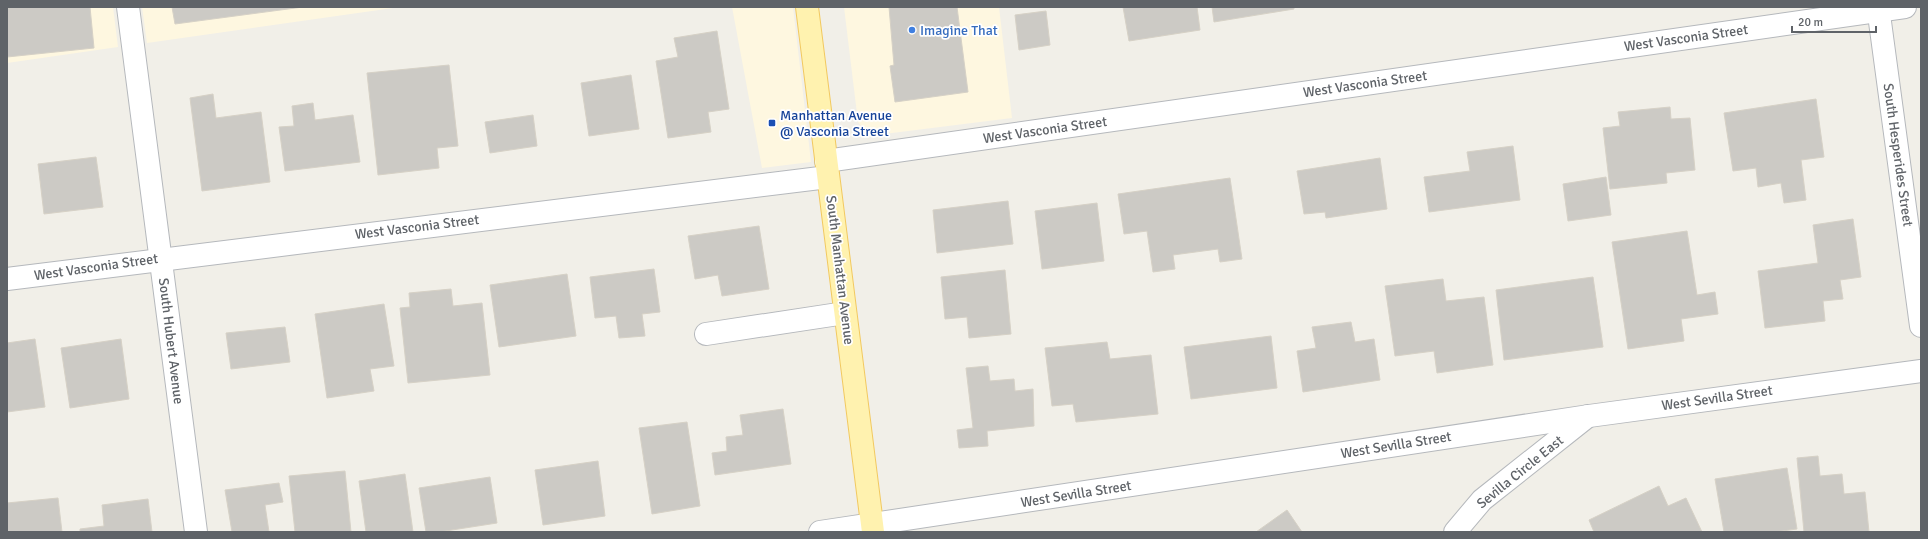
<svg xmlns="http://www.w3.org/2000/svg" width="1928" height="539" font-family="Signika,sans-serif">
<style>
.commercial{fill:#fef7e0}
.building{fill:#cccac5;stroke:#d6d1c6}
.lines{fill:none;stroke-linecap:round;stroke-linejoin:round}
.minor-casing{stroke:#b5b8bc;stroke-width:24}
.major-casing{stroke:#f2c960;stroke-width:24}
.minor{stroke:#fff;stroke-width:22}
.major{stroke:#fff2af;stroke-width:22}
.shop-dot{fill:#3f7fe0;stroke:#fff;stroke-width:1.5}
.transit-dot{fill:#1a4fb4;stroke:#fff;stroke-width:1.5}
.labels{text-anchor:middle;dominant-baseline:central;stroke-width:3.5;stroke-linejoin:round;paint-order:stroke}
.shop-label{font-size:14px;fill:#366cbe;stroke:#fff;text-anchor:start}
.street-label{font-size:14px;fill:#5f6368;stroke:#fff}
.transit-label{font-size:14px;fill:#164399;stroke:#fff;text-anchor:start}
</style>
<rect width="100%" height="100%" fill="#f1efe8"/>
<!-- commercial -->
<g class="commercial">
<polygon points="7,7 113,7 118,47 7,63"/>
<polygon points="142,7 400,7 147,43"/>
<polygon points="732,7 793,7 811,162 762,168"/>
<polygon points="844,7 999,7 1012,118 876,135 866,132 858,122"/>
</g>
<!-- building -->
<g class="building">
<polygon points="7,7 90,7 94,48 7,57"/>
<polygon points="172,7 303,7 175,24"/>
<polygon points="889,7 957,7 968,92 895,102 890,66 894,65"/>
<polygon points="1123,7 1197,7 1200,30 1129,41"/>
<polygon points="1212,7 1294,7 1294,9 1214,22"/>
<polygon points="1046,11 1050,45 1019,50 1015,15"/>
<polygon points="717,31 729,109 708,112 711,132 668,138 656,61 678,57 674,38"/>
<polygon points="449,65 458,146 437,148 439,168 378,175 367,73"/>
<polygon points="631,75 639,129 589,136 581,83"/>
<polygon points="213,94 216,118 261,112 270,182 202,191 190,98"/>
<polygon points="1816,99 1824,157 1801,160 1806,200 1784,203 1781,183 1758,187 1756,168 1733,171 1724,113"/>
<polygon points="313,103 315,120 353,115 360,162 285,171 279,127 294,126 292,106"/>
<polygon points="1670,107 1671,119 1690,118 1695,170 1666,173 1667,183 1610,189 1603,128 1620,126 1618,112"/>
<polygon points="533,115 537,146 490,153 485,122"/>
<polygon points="1513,146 1520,200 1429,212 1424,177 1470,171 1467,152"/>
<polygon points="96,157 103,207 44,214 38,164"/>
<polygon points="1380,158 1387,209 1326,218 1325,212 1304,214 1297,171"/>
<polygon points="1606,177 1611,215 1568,221 1563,184"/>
<polygon points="1230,178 1242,259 1220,262 1218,249 1173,255 1175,269 1153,272 1147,231 1124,234 1118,194"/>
<polygon points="1008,201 1013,244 937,253 933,210"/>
<polygon points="1097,203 1104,261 1042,269 1035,211"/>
<polygon points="1853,219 1861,277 1840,280 1843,299 1823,301 1825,321 1765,328 1758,271 1818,263 1813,225"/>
<polygon points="759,226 769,289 722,296 718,275 695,279 688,236"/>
<polygon points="1687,231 1697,295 1715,292 1718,314 1681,319 1684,341 1628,349 1612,242"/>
<polygon points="654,269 660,312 642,314 645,336 619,338 616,316 595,318 590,277"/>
<polygon points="1005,270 1011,334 969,338 967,317 945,319 941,277"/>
<polygon points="567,274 576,336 499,347 490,285"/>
<polygon points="1593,277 1603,347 1504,360 1496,290"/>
<polygon points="1443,279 1446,301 1484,297 1493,365 1437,373 1434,351 1395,356 1385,286"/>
<polygon points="451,289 453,306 482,303 490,375 408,383 400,308 410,307 409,293"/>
<polygon points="384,304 394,366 370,369 374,391 327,398 315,314"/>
<polygon points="1351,322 1355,342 1374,339 1380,380 1303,392 1297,351 1316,348 1312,327"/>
<polygon points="285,327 290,362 231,369 226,333"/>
<polygon points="1271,336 1277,388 1191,399 1184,347"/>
<polygon points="35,339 45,407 7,412 7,343"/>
<polygon points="121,339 129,399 70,408 61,348"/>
<polygon points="1107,342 1110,359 1151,355 1158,414 1076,422 1073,404 1052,406 1045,348"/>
<polygon points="988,366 990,381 1014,379 1015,391 1033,389 1034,426 987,431 988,446 959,448 957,430 973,428 966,368"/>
<polygon points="783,409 791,464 715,475 712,453 727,451 726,437 743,435 740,415"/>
<polygon points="687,422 700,506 652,514 639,428"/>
<polygon points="1818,456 1820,476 1842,474 1844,494 1865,492 1869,532 1804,532 1797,458"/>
<polygon points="598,461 605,516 543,525 535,470"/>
<polygon points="1787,468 1797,529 1775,532 1724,532 1715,479"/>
<polygon points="345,471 351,532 295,532 289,476"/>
<polygon points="405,474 413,532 366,532 359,481"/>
<polygon points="490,477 497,523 439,532 426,532 419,488"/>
<polygon points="279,483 283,502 265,505 269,532 232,532 225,490"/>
<polygon points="1659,486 1668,506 1686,498 1702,532 1594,532 1589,520"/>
<polygon points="58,498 62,532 7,532 7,503"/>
<polygon points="148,499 152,532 80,532 80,529 104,526 102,505"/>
<polygon points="1287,510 1302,532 1256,532"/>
</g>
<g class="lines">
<defs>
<g id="minor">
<polyline points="128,7 196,532"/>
<polyline points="1878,7 1921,326"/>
<polyline points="826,161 1905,7"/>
<polyline points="7,279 828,177"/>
<polyline points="706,334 845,313"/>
<polyline points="820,532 1589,416 1921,371"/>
<polyline points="1455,532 1482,500 1588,416"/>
</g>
<polyline id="major" points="807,7 873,532"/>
</defs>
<!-- minor casing -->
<use href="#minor" class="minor-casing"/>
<!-- major casing -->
<use href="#major" class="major-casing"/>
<!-- minor -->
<use href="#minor" class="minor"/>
<!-- major -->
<use href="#major" class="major"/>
</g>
<!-- markers -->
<circle class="shop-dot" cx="912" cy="30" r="4"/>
<rect class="transit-dot" x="768" y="119" width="8" height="8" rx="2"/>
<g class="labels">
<!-- shop labels -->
<g class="shop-label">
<text x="920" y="30">Imagine That</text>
</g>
<!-- street labels -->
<g class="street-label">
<text transform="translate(1686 38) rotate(-8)">West Vasconia Street</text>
<text transform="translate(1365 84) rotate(-8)">West Vasconia Street</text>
<text transform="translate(1045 130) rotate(-8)">West Vasconia Street</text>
<text transform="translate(1898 155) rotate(82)">South Hesperides Street</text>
<text transform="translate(417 227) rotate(-7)">West Vasconia Street</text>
<text transform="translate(96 267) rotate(-8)">West Vasconia Street</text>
<text transform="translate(840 270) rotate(83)">South Manhattan Avenue</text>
<text transform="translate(171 341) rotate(83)">South Hubert Avenue</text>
<text transform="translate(1717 398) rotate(-8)">West Sevilla Street</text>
<text transform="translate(1396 445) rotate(-9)">West Sevilla Street</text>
<text transform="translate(1520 472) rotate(-39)">Sevilla Circle East</text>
<text transform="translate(1076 494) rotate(-9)">West Sevilla Street</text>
</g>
<!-- transit labels -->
<g class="transit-label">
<text x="780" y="115">Manhattan Avenue<tspan x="780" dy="16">@ Vasconia Street</tspan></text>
</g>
</g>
<!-- border -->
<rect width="1928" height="539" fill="none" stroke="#5f6368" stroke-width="16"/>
<!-- scale -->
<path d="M1792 26v6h84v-6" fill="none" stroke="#5f6368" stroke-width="2"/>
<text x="1798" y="26" font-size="12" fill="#5f6368" stroke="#ffffff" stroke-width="3" paint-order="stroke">20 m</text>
</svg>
